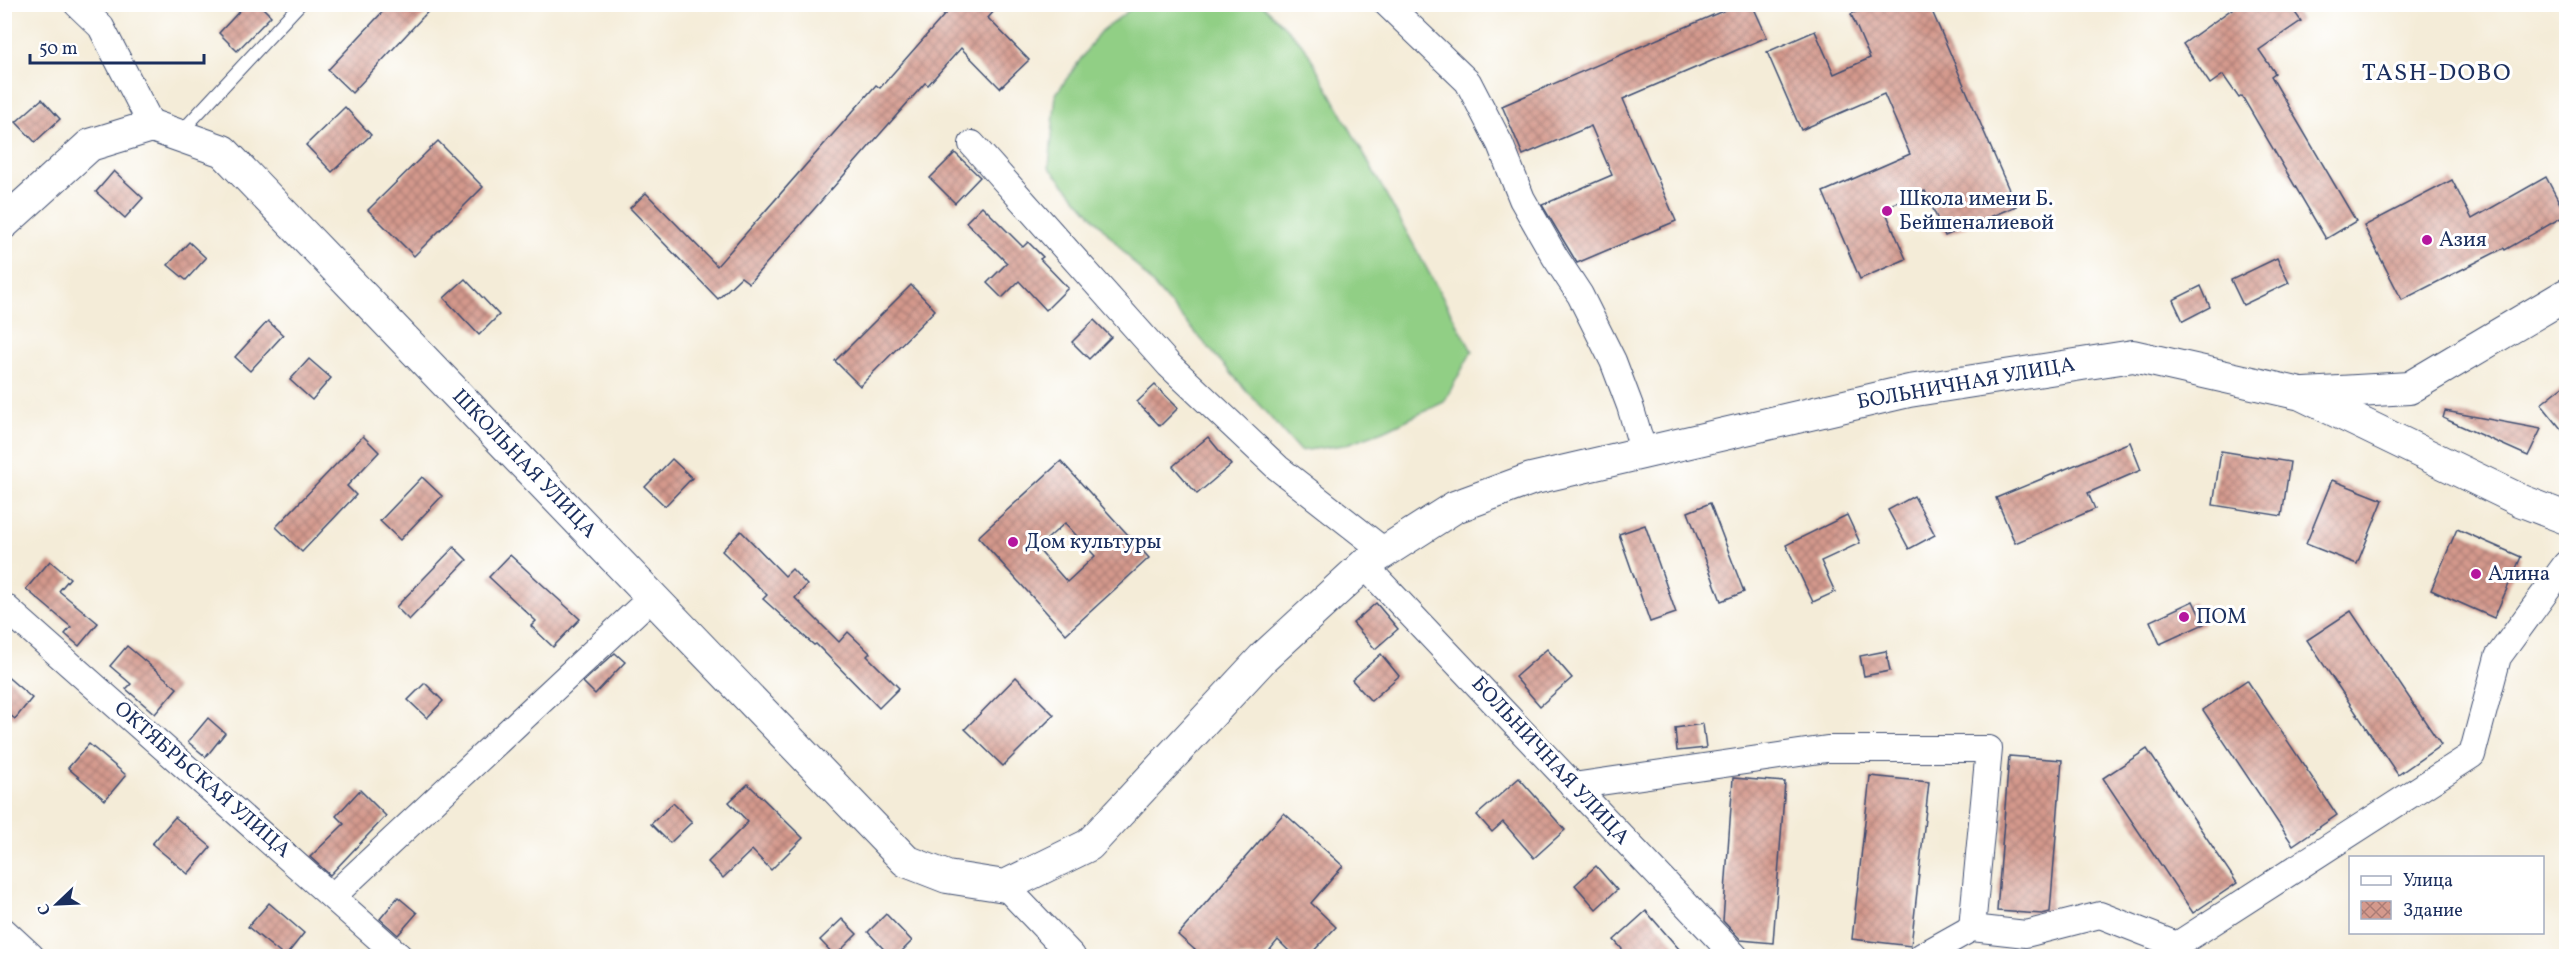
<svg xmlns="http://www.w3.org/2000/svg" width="2571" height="961" font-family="Vollkorn,serif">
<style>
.pitch{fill:#91cf85;stroke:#567f72;stroke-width:1.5}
.building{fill:url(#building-cross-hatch);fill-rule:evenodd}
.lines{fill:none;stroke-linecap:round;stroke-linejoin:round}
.service-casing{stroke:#3c4b70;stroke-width:14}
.minor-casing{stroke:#3c4b70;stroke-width:28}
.tertiary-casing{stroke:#3c4b70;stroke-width:34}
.service{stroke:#fff;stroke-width:12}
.minor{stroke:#fff;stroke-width:26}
.tertiary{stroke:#fff;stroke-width:32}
.poi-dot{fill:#b5179e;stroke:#fff;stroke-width:2}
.labels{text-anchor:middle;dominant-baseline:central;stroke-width:6;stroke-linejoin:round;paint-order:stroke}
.poi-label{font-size:21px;fill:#1b2f5e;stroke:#fff;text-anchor:start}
.street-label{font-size:21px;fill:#1b2f5e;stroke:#fff}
.quarter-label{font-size:24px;letter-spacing:1.5px;fill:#1b2f5e;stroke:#fff}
</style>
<defs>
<pattern id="building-cross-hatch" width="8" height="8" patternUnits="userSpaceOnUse" patternTransform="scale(1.5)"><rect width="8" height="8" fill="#d4998c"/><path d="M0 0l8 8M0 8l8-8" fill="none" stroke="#ab7d76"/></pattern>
</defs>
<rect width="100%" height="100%" fill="#fff"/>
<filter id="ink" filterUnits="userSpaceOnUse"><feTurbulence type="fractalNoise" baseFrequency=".0167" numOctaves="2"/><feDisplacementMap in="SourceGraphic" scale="12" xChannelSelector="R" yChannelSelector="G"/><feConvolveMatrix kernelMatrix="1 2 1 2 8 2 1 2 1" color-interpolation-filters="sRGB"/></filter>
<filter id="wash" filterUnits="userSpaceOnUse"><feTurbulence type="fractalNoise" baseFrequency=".008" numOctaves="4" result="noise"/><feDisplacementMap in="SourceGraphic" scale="24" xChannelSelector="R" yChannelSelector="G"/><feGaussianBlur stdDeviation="1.35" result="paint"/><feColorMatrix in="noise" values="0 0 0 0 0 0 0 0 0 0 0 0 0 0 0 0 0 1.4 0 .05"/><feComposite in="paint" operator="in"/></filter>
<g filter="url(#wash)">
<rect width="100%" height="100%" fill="#f4ecd8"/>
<!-- pitch -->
<polygon class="pitch" points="1136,5 1263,5 1305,47 1472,351 1444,402 1388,429 1344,445 1300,451 1049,167 1056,94 1099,33"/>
<g id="blocks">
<!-- building -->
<g class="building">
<polygon points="246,4 259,4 271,16 237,51 219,33"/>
<polygon points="390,4 435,4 352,93 328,70"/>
<polygon points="954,4 1000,4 988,18 1029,60 1000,88 961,48 928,85 925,83 749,283 741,277 718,299 630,208 646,193 717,266 876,85 880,88"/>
<polygon points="1739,4 1752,4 1767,37 1623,99 1676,221 1577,263 1542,205 1612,175 1591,126 1523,155 1502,106"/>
<polygon points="1872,4 1929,4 2016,206 1945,236 1925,191 1884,208 1906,259 1860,279 1823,192 1910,154 1884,94 1801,130 1767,52 1815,31 1834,74 1870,58 1851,14"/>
<polygon points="2239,4 2289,4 2301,21 2259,50 2275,73 2271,76 2356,221 2326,239 2242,96 2239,98 2223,75 2210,84 2183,44"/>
<polygon points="42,99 60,119 35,142 16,122"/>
<polygon points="345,107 371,135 332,172 306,145"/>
<polygon points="438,141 483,187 414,256 368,210"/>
<polygon points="955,153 980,177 955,203 930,178"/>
<polygon points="114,171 143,198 125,218 96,192"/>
<polygon points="2546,177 2566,215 2505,250 2504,248 2402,300 2364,226 2452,180 2472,219"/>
<polygon points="982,206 1023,247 1028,242 1043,257 1040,259 1068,288 1046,310 1019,281 1002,298 987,283 1007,263 966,222"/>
<polygon points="189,242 206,258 186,280 168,265"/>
<polygon points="2277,258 2289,283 2243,305 2231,280"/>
<polygon points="465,279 499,315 479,335 444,298"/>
<polygon points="911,285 935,310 860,386 835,361"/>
<polygon points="2201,286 2210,307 2183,321 2173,300"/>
<polygon points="1094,320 1111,337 1089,359 1072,342"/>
<polygon points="268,321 283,335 250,371 235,357"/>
<polygon points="309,359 331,378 312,400 290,380"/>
<polygon points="2566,384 2566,435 2541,404"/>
<polygon points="1155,385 1178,408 1160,426 1137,402"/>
<polygon points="2445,411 2541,429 2528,456 2443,418"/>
<polygon points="363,436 379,452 347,486 356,495 302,552 276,527"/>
<polygon points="1208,437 1231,465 1197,494 1173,466"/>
<polygon points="2130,442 2141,470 2088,493 2095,509 2015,543 1996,498"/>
<polygon points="2221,451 2290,462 2282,516 2213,505"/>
<polygon points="672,459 692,478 665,506 645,487"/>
<path d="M1061 461 1149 558 1066 634 978 537ZM1065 523 1095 556 1067 582 1037 548Z"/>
<polygon points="422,477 442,496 400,540 380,521"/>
<polygon points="2332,480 2383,500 2357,564 2306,544"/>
<polygon points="1914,496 1935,535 1909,549 1888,510"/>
<polygon points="1710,503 1744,592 1721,601 1688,512"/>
<polygon points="1847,515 1860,543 1821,561 1835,592 1813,602 1786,545"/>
<polygon points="1645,525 1676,613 1650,622 1619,534"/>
<polygon points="2457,529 2521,557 2494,618 2431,590"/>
<polygon points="741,531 785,576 792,569 807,585 795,598 839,642 848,632 870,653 867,656 899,688 879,708 816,644 814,645 763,599 767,595 722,551"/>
<polygon points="454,547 467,560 409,620 396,607"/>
<polygon points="510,555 580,619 553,647 531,626 536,621 489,577"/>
<polygon points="50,561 70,578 59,591 98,623 79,646 65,634 71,627 26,589"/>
<polygon points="2193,601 2204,624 2160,644 2150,621"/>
<polygon points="1376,603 1398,629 1375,649 1353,623"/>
<polygon points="2351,611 2441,745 2398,775 2307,640"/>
<polygon points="127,646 177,688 155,714 126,689 131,684 110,666"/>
<polygon points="1547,649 1572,678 1540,706 1515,677"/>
<polygon points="1886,651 1890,671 1864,676 1860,656"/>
<polygon points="615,653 625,662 595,694 583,682"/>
<polygon points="1381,654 1399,676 1371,701 1352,680"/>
<polygon points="4,674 32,698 15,719 4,710"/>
<polygon points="1016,677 1054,715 1003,766 965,729"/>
<polygon points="2247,680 2337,815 2293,845 2203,710"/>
<polygon points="425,683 443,701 427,718 408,700"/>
<polygon points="208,718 225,733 206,757 188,742"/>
<polygon points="1703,724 1706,748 1677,751 1675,728"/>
<polygon points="89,744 126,775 105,800 68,768"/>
<polygon points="2147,749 2237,883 2193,913 2103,778"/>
<polygon points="2009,756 2062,760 2050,912 2042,914 1997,911"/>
<polygon points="1870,776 1929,782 1911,946 1852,939"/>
<polygon points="1519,778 1565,830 1534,858 1503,822 1492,832 1477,815"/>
<polygon points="1733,778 1785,782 1773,943 1741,940 1723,921"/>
<polygon points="748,784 803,838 771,870 752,850 723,878 708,862 748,822 729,802"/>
<polygon points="360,790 386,816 330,875 310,857 344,824 336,816"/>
<polygon points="673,803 692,822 670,843 651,824"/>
<polygon points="1284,813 1343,866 1311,903 1336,927 1308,957 1295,957 1278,940 1264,957 1203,957 1178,935"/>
<polygon points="175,817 211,847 188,874 152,844"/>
<polygon points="1596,866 1617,890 1596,909 1575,885"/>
<polygon points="398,897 417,913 398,935 380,919"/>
<polygon points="269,903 304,933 285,957 248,927"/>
<polygon points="1646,911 1686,957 1629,957 1614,940"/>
<polygon points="886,914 912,941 896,957 891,957 868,932"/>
<polygon points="842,919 857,934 835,956 820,940"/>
</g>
</g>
</g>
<g filter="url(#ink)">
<use href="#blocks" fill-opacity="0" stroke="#3c4b70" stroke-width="1.5"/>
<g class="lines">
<defs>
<polyline id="service" points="180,133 300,4"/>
<g id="minor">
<polyline points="77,4 101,27 152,126"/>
<polyline points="1387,4 1468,82 1500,144 1522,199 1555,257 1580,295 1613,361 1630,406 1644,453"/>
<polyline points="972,144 1169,365 1278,468 1384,551"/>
<polyline points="1364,565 1735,956"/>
<polyline points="4,606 399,956"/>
<polyline points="1573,786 1827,749 1989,749 1972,928"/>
<polyline points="1005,886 1072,956"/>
<polyline points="333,896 652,597"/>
<polyline points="4,931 31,956"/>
<polyline points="1922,956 1972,928 2026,934 2100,915 2177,945 2472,755 2498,657 2566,564"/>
</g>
<g id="tertiary">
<polyline points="4,223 90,145 152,126 223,151 906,861 947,877 1005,886 1089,845 1263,658 1364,565 1455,507 1531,479 1909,391 2133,356 2301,394 2522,501 2566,518"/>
<polyline points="2305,394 2409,388 2566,295"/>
</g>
</defs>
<!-- service casing -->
<use href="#service" class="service-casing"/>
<!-- minor casing -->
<use href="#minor" class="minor-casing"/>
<!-- tertiary casing -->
<use href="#tertiary" class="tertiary-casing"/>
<!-- service -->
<use href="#service" class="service"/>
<!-- minor -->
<use href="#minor" class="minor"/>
<!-- tertiary -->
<use href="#tertiary" class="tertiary"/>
</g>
</g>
<!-- markers -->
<g class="poi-dot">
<circle cx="1887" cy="211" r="6"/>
<circle cx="2427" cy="240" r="6"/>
<circle cx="1013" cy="542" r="6"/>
<circle cx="2476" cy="574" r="6"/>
<circle cx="2184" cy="617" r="6"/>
</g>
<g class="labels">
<!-- poi labels -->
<g class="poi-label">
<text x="1899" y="199">Школа имени Б.<tspan x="1899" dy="24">Бейшеналиевой</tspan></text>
<text x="2439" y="240">Азия</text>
<text x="1025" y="542">Дом культуры</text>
<text x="2488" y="574">Алина</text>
<text x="2196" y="617">ПОМ</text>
</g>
<!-- street labels -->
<g class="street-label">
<text transform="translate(1966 384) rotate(-10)">БОЛЬНИЧНАЯ УЛИЦА</text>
<text transform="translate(524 464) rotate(46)">ШКОЛЬНАЯ УЛИЦА</text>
<text transform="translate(1550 761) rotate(47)">БОЛЬНИЧНАЯ УЛИЦА</text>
<text transform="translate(202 780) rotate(41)">ОКТЯБРЬСКАЯ УЛИЦА</text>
</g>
<!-- quarter labels -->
<g class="quarter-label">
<text x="2437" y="74">TASH-DOBO</text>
</g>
</g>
<!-- margin -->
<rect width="2571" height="961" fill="none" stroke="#fff" stroke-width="24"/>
<!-- legend -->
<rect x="2349" y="856" width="195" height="78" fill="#ffffff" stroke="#a4acbf" stroke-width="1.5"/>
<rect x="2361" y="876" width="30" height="9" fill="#ffffff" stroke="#a4acbf" stroke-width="1.5"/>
<text x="2403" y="886" font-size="18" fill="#1b2f5e">Улица</text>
<rect x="2361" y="901" width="30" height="18" fill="url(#building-cross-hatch)" stroke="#a4acbf" stroke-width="1.5"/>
<text x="2403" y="916" font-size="18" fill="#1b2f5e">Здание</text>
<!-- north arrow -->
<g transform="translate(57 904) rotate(247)" stroke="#ffffff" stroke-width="4.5" paint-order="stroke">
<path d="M0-4.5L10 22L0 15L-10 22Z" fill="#1b2f5e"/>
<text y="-9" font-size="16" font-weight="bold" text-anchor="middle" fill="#1b2f5e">С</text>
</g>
<!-- scale -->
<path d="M30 54v9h174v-9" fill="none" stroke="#1b2f5e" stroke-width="3"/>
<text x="39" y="54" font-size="18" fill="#1b2f5e" stroke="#ffffff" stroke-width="4.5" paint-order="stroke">50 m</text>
</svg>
